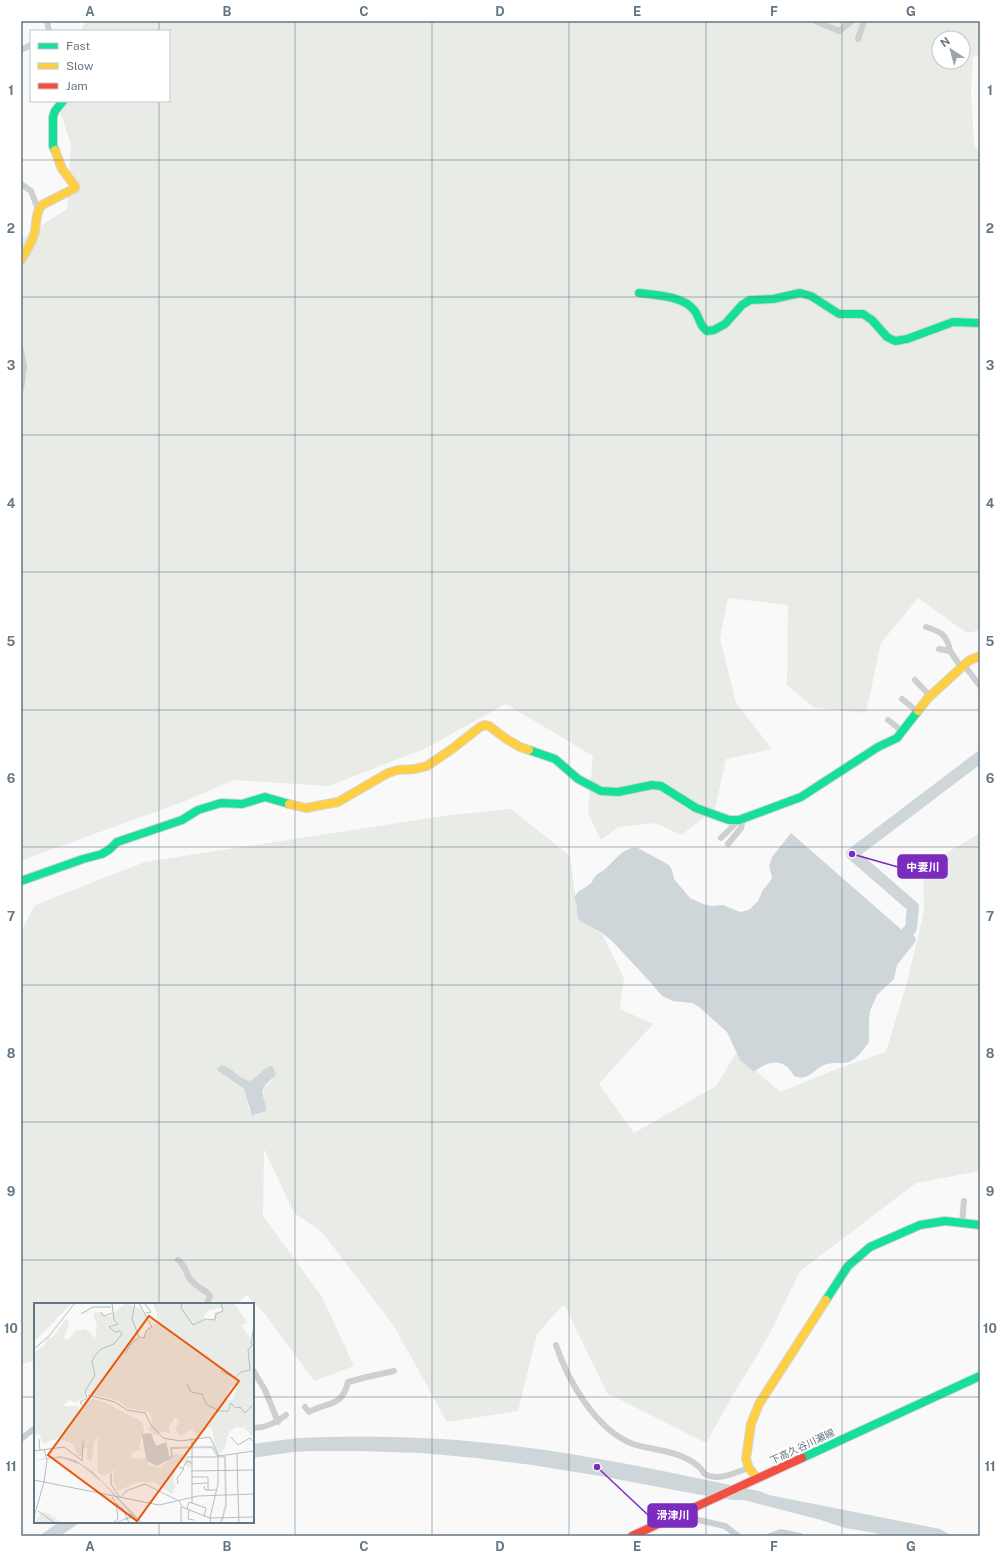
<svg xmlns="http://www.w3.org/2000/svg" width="1001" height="1557" font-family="'Public Sans','Noto Sans JP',sans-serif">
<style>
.green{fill:#e8ebe6;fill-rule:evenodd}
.water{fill:#ced6d9}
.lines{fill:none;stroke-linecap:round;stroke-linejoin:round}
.river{stroke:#ced6d9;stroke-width:12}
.fast-casing{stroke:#d5d6d7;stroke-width:10}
.slow-casing{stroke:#d5d6d7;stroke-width:10}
.jam-casing{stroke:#d5d6d7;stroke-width:10}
.street{stroke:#cecfd0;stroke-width:6}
.fast{stroke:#16e098;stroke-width:8}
.slow{stroke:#ffcf43;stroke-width:8}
.jam{stroke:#f24e42;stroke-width:8}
.grid{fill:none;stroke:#657683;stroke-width:1;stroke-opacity:0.55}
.labels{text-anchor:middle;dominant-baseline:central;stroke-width:4;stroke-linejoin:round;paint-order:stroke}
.street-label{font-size:10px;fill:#657683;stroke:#fff}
.inset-river{fill:none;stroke:#ced6d9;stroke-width:2}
.inset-road{fill:none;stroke:#b5bdc3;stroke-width:1}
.view{fill:#e8590c;fill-opacity:0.15;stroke:#e8590c;stroke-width:2}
.inset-edge{fill:none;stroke:#657683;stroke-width:2}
.leader{fill:none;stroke:#7b2cbf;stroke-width:1.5}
.callout-dot{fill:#7b2cbf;stroke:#fff;stroke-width:1.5}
.callout{fill:#7b2cbf;stroke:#7b2cbf;stroke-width:1.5}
.callout-label{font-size:11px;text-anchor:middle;font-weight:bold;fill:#fff}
.neatline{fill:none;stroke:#657683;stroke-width:1.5}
.grid-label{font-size:13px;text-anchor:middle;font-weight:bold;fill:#657683}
</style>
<rect width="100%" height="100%" fill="#f9f9f9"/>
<!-- green -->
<g class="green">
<path d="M87 21H980V54L973 57 971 91 974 144 980 154V630L967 633 918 598 881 643 866 713 813 707 787 685 788 605 728 598 720 638 736 703 772 749 726 759 715 809 681 835 656 823 618 827 601 840 588 813 593 756 506 704 424 749 329 786 233 780 188 800 39 854 21 861V239L67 209 71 145 57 101H169V31H80ZM939 38H963V62H939Z"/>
<path d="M511 809 570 856 578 915 601 932 624 978 620 1009 653 1024 599 1084 634 1133 716 1086 736 1053 780 1092 834 1070 886 1052 908 979 924 911 923 867 980 833V1171L916 1183 800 1271 768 1337 733 1395 706 1443 607 1393 564 1304 537 1334 518 1411 447 1422 394 1326 321 1231 294 1213 264 1149 263 1216 322 1297 354 1366 314 1381 265 1314 247 1295 236 1304H35V1361L21 1364V932L35 905 145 862 443 816ZM228 1068 241 1078 249 1081 256 1078 266 1068 273 1079 264 1088 263 1113 255 1116 248 1108 247 1098 244 1089 225 1077Z"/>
</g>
<!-- water -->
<g class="water">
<path d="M791 833 903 931C911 932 914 932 916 941L897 965 894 979 877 995 870 1011 869 1020V1042C864 1049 858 1058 849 1062 842 1064 834 1062 827 1064 813 1068 810 1082 794 1076 784 1057 769 1061 755 1071H753L740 1060 727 1032 699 1007 692 1003 673 1001 662 996 652 984 612 941 601 932 580 921C575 915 579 906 574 898 578 889 587 888 592 882 593 880 593 878 595 877 597 873 602 872 605 869 614 862 624 845 638 848L669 865 672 870 674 879 690 898 703 904 712 906 723 905 740 912 745 911 750 909 758 901 763 890 771 880 772 877 769 866 772 857Z"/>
<path d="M222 1065C232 1068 239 1078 249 1081 258 1078 263 1067 272 1066L276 1074C273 1079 268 1081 265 1086 259 1094 267 1103 266 1111L252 1116 244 1089 218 1071 217 1068Z"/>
<path d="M328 1437C382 1436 435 1437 488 1443 580 1452 669 1472 759 1491L769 1495 940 1529 951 1535 959 1536H885L875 1533 845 1528 821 1520 744 1500H733L696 1494 600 1476 532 1465 476 1458 421 1453 358 1451H311L293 1452 253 1458V1444L298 1438Z"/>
<polygon points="59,1522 81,1522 60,1536 39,1536"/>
</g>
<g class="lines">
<!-- river -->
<polyline class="river" points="898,943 911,928 913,907 852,854 980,757"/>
<defs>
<g id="fast">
<polyline points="55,150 53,146 53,117 55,111 63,101"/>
<path d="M639 293C656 295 683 296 694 310 700 317 699 326 707 331L714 330 725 324 742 305 750 300 773 299 800 293 811 296 839 314H863L872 320 887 337 895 341 907 339 953 322 980 323"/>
<polyline points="529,750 555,759 578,779 601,791 618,792 652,785 661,786 696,808 729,820 739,820 801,797 878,747 897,738 918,711"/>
<polyline points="21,881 83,859 102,854 110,849 117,842 182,820 198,810 221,803 242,804 265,797 289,804"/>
<polyline points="826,1300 848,1266 870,1247 920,1225 945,1221 980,1225"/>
<polyline points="802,1458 980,1376"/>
</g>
<g id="slow">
<path d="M21 260C26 252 31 244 34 235 37 225 35 212 42 205L75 188V186L62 169 55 150"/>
<polyline points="918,711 927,699 964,665 970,660 980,656"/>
<polyline points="289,804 306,808 338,802 388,773 398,770 415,769 427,766 452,749 480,727 485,725 489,726 505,738 520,747 529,750"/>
<polyline points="757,1478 749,1468 746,1459 751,1424 759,1404 826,1300"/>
</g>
<polyline id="jam" points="632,1536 802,1458"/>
</defs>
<!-- fast casing -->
<use href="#fast" class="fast-casing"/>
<!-- slow casing -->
<use href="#slow" class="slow-casing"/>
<!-- jam casing -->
<use href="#jam" class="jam-casing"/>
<!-- street -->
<g class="street">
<polyline points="47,21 49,31"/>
<polyline points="815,21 839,31 852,21"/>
<polyline points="858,39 864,21"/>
<polyline points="21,50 31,45"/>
<polyline points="21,184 31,191 38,209"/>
<polyline points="21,351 24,367 21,389"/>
<path d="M926 627C942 632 947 635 950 651"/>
<polyline points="939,649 950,651 961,667"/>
<polyline points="964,665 980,686"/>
<polyline points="915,680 930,696"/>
<polyline points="902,699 917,711"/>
<polyline points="888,720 902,731"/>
<polyline points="721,838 739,820"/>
<polyline points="728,844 741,828 743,819"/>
<polyline points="962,1223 964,1201"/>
<path d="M178 1260C187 1267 185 1272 190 1279 195 1286 203 1289 209 1294L210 1296 207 1304"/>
<path d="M556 1345C568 1381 596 1430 633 1444 649 1449 666 1450 681 1456 688 1459 696 1463 701 1469 702 1471 703 1473 705 1474 718 1482 736 1472 749 1468"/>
<polyline points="253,1370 265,1390 278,1422"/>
<path d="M305 1407 309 1412C328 1401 342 1408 348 1382L367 1377 394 1371"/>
<path d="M253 1428C266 1428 276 1423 286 1415"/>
<polyline points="21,1439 35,1428"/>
<polyline points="676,1515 725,1526 738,1536"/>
<polyline points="770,1536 781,1532 800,1536"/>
</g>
<!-- fast -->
<use href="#fast" class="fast"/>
<!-- slow -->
<use href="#slow" class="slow"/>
<!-- jam -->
<use href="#jam" class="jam"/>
</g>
<!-- grid -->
<path class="grid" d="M159 21V31M295 21V1536M432 21V1536M569 21V1536M706 21V1536M842 21V1536M159 101V1304M21 160H980M21 297H980M21 435H980M21 572H980M21 710H980M21 847H980M21 985H980M21 1122H980M21 1260H980M21 1397H35M253 1397H980M159 1522V1536"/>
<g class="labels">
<!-- street labels -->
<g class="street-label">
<text transform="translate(802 1446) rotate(-25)">下高久谷川瀬線</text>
</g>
</g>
<!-- overview -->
<g transform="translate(34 1303)">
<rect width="220" height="220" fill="#f9f9f9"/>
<path d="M0 0H38L0 39V24H3L0 23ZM92 0 107 6 114 16 101 35 108 36 115 23 123 20V11L119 0H200L213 19 207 23 220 40V134L210 125 202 124 195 129 190 147 186 150 181 145 178 125H174L164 134 158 126 146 133 141 126 146 118 141 114 135 124 136 130 131 128 122 132 114 127 119 119 115 109 93 105 85 98 52 90V94L41 100 35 97 29 103H44L45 107H48L51 100 59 96 72 100 108 119 110 127 105 144 107 147 98 149V156L113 155 114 162 126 165 141 151 151 152 158 160 155 166 149 158 144 160 139 178 142 183 138 191 120 179H104L84 188 79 177 81 167 70 173 63 169 64 134 60 139 58 158 53 157V145L48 146 49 154 43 152 39 141 24 135 9 141 5 131 1 132 0 145V49L11 42 13 35 19 34 32 16 35 18 34 25 29 35 35 37 41 28 50 26 57 30 61 36 63 23 59 10 67 9 70 13H76ZM188 5V8L180 9V16L170 17V12L175 7ZM199 82H202V88L198 97H192L193 89ZM8 209 16 211 28 220H1Z" fill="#e8ebe6" fill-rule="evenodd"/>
<path d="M117 130 122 143 132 139 136 156 123 163 113 158 110 145 108 131ZM27 153 41 157 59 169 109 220 98 215 80 220 96 213 95 209 68 179 47 162 28 155 0 157Z" fill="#ced6d9"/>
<path class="inset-river" d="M133 156 138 154 137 145 178 144 184 153 191 154 192 202 187 220"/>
<path class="inset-road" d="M101 0 98 16 105 34M148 0 147 5 159 22 172 16 181 17 182 11 189 8 187 0M111 1 117 9 112 10M67 9 70 13 78 10M47 11 59 4H77M217 41 220 22M0 46 15 33 41 0M91 50 99 39 105 34 110 35 112 28 118 24 105 0M187 68 201 75 207 69 216 67 214 47 220 40M153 81 157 89 168 91 173 102 186 108H194L197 100 201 105 206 104 211 110 220 101M54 92 81 99 93 107 111 110 117 122 129 135 147 138 176 134 185 153 220 148M48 102 46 99 53 95 51 88 61 72 58 59 60 54 67 46 80 41 88 31 86 28 81 29 75 24 84 21 80 17 78 0M197 134 204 142 216 135 220 139M158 135V201M5 136 6 148M0 148 30 144 49 158M203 151 204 191M184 152V181L176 215 220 214M153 154H184M48 158 49 138M149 165 153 158 158 160M157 168 220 167M77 170V181L85 193M158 174H174V188M0 177 125 202 164 193 220 191M10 179 13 157 10 146M144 181 143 175 150 166 145 164M158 181 173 180M170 183 171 187H182M204 191 205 220M78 194 82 200 84 216 79 220M87 194 92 188 111 181 143 197M145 198 148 204 176 215 177 220M82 200 89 206 95 220M147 204V220M153 206 155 199 172 205 170 214M155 207 154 216 160 217M4 208 21 220M0 214 10 179"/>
<path class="view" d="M115 13 205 78 103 218 14 152Z"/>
<rect width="220" height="220" class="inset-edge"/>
</g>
<!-- callouts -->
<path class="leader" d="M852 854L898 867M597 1467L648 1515"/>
<g class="callout-dot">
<circle cx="852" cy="854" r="4"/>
<circle cx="597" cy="1467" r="4"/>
</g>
<g class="callout">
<rect x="898" y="855" width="49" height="23" rx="4"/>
<rect x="648" y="1504" width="49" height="23" rx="4"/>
</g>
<g class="callout-label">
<text x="923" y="871">中妻川</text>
<text x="673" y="1519">滑津川</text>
</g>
<!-- border -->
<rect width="1001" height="1557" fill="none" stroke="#ffffff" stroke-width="44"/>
<!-- legend -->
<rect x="30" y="30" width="140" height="72" fill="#ffffff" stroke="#c1c8cd"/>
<rect x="38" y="43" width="20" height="6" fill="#16e098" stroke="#c1c8cd"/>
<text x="66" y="50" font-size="12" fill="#657683">Fast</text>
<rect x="38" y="63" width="20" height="6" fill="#ffcf43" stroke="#c1c8cd"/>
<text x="66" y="70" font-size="12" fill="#657683">Slow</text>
<rect x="38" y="83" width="20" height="6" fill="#f24e42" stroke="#c1c8cd"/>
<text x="66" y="90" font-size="12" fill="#657683">Jam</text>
<!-- north arrow -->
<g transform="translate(951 50) rotate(324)"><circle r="19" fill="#ffffff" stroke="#c1c8cd"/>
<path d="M0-3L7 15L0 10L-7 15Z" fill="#99a4ac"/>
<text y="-6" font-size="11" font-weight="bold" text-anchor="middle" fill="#657683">N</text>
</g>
<rect x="22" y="22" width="957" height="1513" class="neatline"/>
<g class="grid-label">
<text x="90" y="16">A</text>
<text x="227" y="16">B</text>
<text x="364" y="16">C</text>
<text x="500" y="16">D</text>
<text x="637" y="16">E</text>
<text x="774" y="16">F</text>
<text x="911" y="16">G</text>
<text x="11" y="95">1</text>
<text x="990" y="95">1</text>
<text x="11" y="233">2</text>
<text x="990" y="233">2</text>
<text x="11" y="370">3</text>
<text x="990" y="370">3</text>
<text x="11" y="508">4</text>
<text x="990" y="508">4</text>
<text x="11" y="646">5</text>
<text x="990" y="646">5</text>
<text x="11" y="783">6</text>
<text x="990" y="783">6</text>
<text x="11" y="921">7</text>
<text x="990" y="921">7</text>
<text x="11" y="1058">8</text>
<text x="990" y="1058">8</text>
<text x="11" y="1196">9</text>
<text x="990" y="1196">9</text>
<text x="11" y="1333">10</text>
<text x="990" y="1333">10</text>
<text x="11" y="1471">11</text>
<text x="990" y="1471">11</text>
<text x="90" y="1551">A</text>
<text x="227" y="1551">B</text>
<text x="364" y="1551">C</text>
<text x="500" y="1551">D</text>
<text x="637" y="1551">E</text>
<text x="774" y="1551">F</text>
<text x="911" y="1551">G</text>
</g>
</svg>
